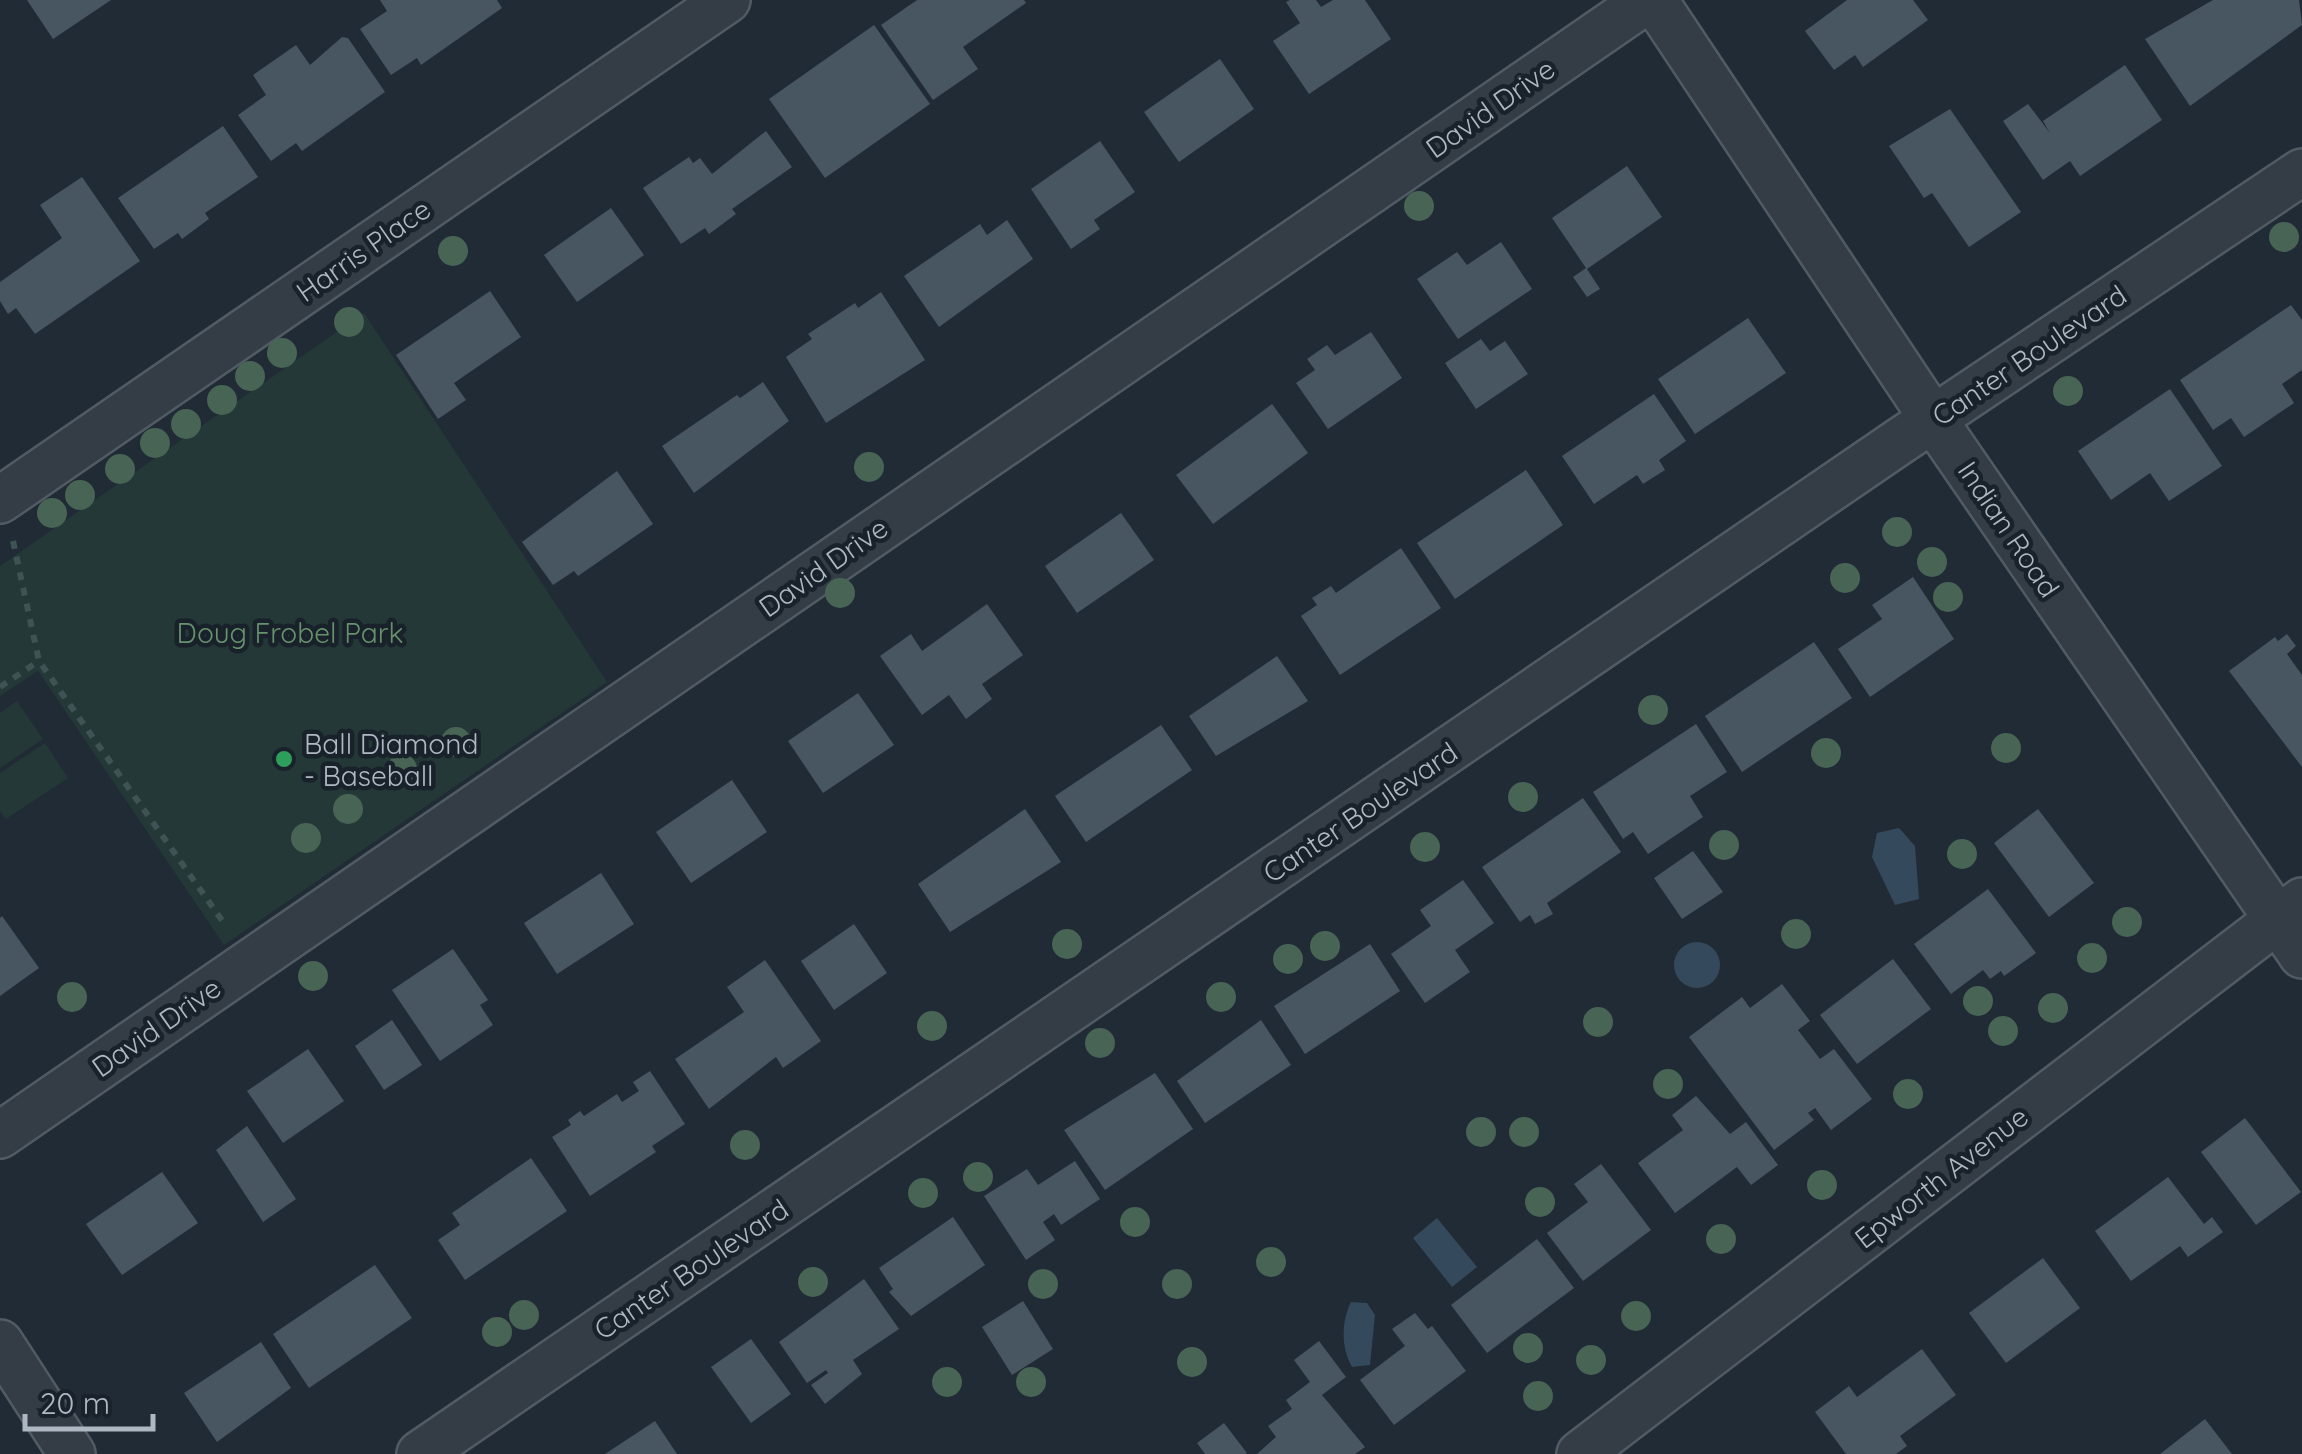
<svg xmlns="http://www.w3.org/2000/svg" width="2302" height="1454" font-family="Quicksand,sans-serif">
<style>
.green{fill:#233837}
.water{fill:#35495c}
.building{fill:#485661}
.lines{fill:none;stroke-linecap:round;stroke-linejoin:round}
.minor-casing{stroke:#515b64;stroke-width:50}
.path{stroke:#405354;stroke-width:6;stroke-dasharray:8 8;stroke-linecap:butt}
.minor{stroke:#343d46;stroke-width:45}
.tree{fill:#476454}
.leisure-dot{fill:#2e9e5b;stroke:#19222a;stroke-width:4}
.labels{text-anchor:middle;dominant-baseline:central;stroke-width:9;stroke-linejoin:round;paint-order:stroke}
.street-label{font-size:28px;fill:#aeb8c3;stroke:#19222a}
.park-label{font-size:28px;fill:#67926d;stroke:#19222a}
.poi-label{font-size:28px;fill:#aeb8c3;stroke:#19222a;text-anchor:start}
</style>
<rect width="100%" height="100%" fill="#202b35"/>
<!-- green -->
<g class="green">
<polygon points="364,313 607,682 224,945 38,671 0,696 0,566"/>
<polygon points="17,701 43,739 0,768 0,713"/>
<polygon points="45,743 68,778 6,819 0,811 0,773"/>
</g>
<!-- water -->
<g class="water">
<polygon points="1899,828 1915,846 1919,899 1895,905 1872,857 1877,833"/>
<circle cx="1697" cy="965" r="23"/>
<polygon points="1437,1218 1477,1267 1452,1287 1413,1238"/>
<path d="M1351 1302 1367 1303 1375 1315 1370 1365 1352 1367C1341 1348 1341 1322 1351 1302Z"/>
</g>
<!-- building -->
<g class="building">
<polygon points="27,0 111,0 53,39"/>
<polygon points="380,0 497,0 502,8 421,65 417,58 391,75 360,29 387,11"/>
<polygon points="917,0 1024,0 1026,3 963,47 978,69 933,100 881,25"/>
<polygon points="1290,0 1316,0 1321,7 1333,0 1365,0 1391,39 1309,94 1273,41 1300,23 1286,2"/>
<polygon points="1847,0 1913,0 1928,20 1863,67 1855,55 1834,70 1805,31"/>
<polygon points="2213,0 2299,0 2302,25 2190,106 2145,39"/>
<polygon points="874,25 930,104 825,178 769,99"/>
<polygon points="342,37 348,38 385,92 302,151 296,143 271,161 238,115 266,95 253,75 296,45 310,65"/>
<polygon points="1220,59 1254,109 1179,162 1144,112"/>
<polygon points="2125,65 2162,120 2080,176 2070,161 2043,180 2003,121 2028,104 2050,133 2043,121"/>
<polygon points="1950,109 2021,212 1969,247 1932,193 1924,198 1889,146"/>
<polygon points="223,126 258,177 205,213 209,219 182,239 178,233 154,249 118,198"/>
<polygon points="766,131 792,167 732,209 736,214 709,234 705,228 681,244 643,188 689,157 693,163 700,158 712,174"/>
<polygon points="1100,141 1135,192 1094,220 1100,229 1071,249 1031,189"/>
<polygon points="1627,166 1662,217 1587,269 1600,289 1587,297 1573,277 1586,268 1552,218"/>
<polygon points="82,177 140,261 35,334 16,308 8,314 0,301 0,282 62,238 40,205"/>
<polygon points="611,208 644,255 577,302 544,255"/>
<polygon points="1007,220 1033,259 939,327 904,276 980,224 987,235"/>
<polygon points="1501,242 1532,289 1458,339 1417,279 1457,252 1467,265"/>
<polygon points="490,291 521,337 454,383 466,400 438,419 396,355"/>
<polygon points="881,292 925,360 826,423 786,357 812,339 808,334 855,303 858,308"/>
<polygon points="2291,305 2302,320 2302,370 2282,384 2294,403 2244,437 2231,418 2213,430 2180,380"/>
<polygon points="1748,318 1786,373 1695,434 1658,379"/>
<polygon points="1371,332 1402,378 1328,429 1296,383 1315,370 1307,359 1327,345 1335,355"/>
<polygon points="1481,339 1490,351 1505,341 1528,374 1476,409 1445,363"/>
<polygon points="763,382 789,421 694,493 662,446 737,395 740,398"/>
<polygon points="2170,389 2222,466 2169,501 2150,473 2111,500 2078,451"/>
<polygon points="1654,394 1686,441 1659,460 1665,470 1643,484 1637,475 1594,504 1562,456"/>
<polygon points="1272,404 1308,453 1213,524 1176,475"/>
<polygon points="1526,470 1563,525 1455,599 1417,543"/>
<polygon points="617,471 653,524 578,576 574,571 553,585 522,542"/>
<polygon points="1121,513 1154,560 1077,613 1045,566"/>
<polygon points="1401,548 1441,608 1340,675 1301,616 1317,605 1312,598 1331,586 1336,593"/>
<polygon points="1913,577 1954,639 1870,697 1838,649 1882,619 1872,605"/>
<polygon points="987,604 1023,655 982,684 992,699 966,719 949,695 922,715 880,656 911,634 922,651"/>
<polygon points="2287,634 2296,646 2287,654 2302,675 2302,767 2229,671 2275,637 2278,641"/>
<polygon points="1814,642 1852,698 1742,772 1705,716"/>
<polygon points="1277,656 1308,701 1216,756 1189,716"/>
<polygon points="858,693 894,745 823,793 788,741"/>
<polygon points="1696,724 1727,772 1690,796 1703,817 1648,854 1633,832 1623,839 1593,792"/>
<polygon points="1161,725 1192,770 1086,842 1055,796"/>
<polygon points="732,780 767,832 691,883 656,832"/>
<polygon points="1583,798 1621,852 1547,903 1553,914 1535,924 1530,915 1520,922 1482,867"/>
<polygon points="1025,809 1061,862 950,932 918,884"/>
<polygon points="2038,809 2094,883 2049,917 1994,843"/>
<polygon points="1693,851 1723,892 1682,919 1654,878"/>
<polygon points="601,873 634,924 557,974 524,923"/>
<polygon points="1463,880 1494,923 1455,950 1470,972 1425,1003 1391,954 1431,926 1420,910"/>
<polygon points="1988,889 2036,953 2004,976 2001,971 1990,979 1983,970 1951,994 1914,944"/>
<polygon points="2,916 39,968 0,996 0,918"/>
<polygon points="854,924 887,973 834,1010 801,961"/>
<polygon points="1370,944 1400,991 1305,1054 1274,1006"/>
<polygon points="453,949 488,1000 480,1005 493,1025 440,1061 392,990"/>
<polygon points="1893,959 1931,1009 1857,1064 1820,1015"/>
<polygon points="765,960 821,1041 783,1068 776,1057 709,1109 675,1059 744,1012 727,987"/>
<polygon points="1782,984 1810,1021 1798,1030 1820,1059 1834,1049 1872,1099 1831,1130 1815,1108 1808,1113 1814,1120 1774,1150 1689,1037 1742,997 1750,1008"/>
<polygon points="392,1020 422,1065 384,1090 355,1046"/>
<polygon points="1261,1020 1291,1065 1205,1123 1177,1081"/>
<polygon points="308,1049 344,1101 283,1143 247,1091"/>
<polygon points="650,1071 685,1124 652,1146 656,1152 590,1196 552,1137 571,1125 568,1120 580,1111 584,1116 617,1094 622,1102 639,1091 633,1082"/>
<polygon points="1155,1073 1193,1129 1105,1190 1064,1130"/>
<polygon points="1696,1096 1730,1134 1746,1122 1778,1165 1751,1185 1737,1167 1675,1213 1638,1163 1683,1130 1672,1115"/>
<polygon points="2245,1118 2301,1192 2256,1225 2201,1152"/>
<polygon points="247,1126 296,1199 263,1222 216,1150"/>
<polygon points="531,1158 567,1211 465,1280 438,1240 460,1225 452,1213"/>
<polygon points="1075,1161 1100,1199 1061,1225 1054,1214 1043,1222 1055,1240 1026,1260 984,1196 1027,1169 1038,1185"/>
<polygon points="1601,1164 1651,1230 1583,1281 1547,1233 1588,1202 1574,1184"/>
<polygon points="162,1172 198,1223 122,1275 86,1224"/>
<polygon points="2168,1177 2204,1224 2212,1217 2223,1232 2188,1257 2180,1246 2131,1281 2095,1231"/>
<polygon points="953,1217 985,1265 911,1316 889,1292 893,1289 879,1268"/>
<polygon points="1537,1239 1574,1288 1487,1353 1451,1305"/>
<polygon points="2043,1258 2080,1308 2006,1363 1969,1313"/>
<polygon points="375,1265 412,1318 309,1388 273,1334"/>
<polygon points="864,1279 899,1329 853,1360 862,1374 825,1404 811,1385 828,1373 826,1370 807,1383 779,1342"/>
<polygon points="1023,1301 1053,1349 1012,1375 982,1327"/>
<polygon points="1415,1313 1428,1329 1432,1326 1466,1371 1394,1425 1360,1380 1405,1346 1392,1329"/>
<polygon points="751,1339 791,1394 751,1423 711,1367"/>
<polygon points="1319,1341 1346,1377 1322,1395 1365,1447 1355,1454 1257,1454 1276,1437 1268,1426 1292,1409 1286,1400 1310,1382 1294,1360"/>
<polygon points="261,1342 291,1388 217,1442 184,1393"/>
<polygon points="1922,1349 1956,1395 1900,1436 1907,1446 1896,1454 1846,1454 1815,1412 1849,1386 1857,1397"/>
<polygon points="2205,1419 2232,1454 2160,1454"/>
<polygon points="655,1421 677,1454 605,1454"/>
<polygon points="1224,1423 1247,1453 1245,1454 1205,1454 1197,1443"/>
</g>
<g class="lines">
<defs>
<g id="minor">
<polyline points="1654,0 1933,419 2302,955"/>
<polyline points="0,500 727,0"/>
<polyline points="0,1135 1647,0"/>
<polyline points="0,1343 72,1454"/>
<polyline points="420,1454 1900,441 2302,172"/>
<polyline points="1580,1454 2302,901"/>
</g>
</defs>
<!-- minor casing -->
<use href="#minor" class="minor-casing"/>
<!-- path -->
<g class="path">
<polyline points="13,541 39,661 226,926"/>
<polyline points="0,687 39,661"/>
</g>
<!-- minor -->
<use href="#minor" class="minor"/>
</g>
<!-- trees -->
<g class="tree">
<circle cx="1419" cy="206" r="15"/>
<circle cx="2284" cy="237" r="15"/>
<circle cx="453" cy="251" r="15"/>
<circle cx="349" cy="322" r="15"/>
<circle cx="282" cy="353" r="15"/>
<circle cx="250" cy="376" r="15"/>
<circle cx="2068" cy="391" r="15"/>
<circle cx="222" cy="400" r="15"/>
<circle cx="186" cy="424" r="15"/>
<circle cx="155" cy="443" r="15"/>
<circle cx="869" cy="467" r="15"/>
<circle cx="120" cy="469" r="15"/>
<circle cx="80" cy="495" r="15"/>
<circle cx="52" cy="513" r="15"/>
<circle cx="1897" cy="532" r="15"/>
<circle cx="1932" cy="562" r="15"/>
<circle cx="1845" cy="578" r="15"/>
<circle cx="840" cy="593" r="15"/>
<circle cx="1948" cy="597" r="15"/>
<circle cx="1653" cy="710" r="15"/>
<circle cx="456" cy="742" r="15"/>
<circle cx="2006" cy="748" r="15"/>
<circle cx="1826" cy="753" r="15"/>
<circle cx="402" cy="769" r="15"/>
<circle cx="1523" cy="797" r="15"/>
<circle cx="348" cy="809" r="15"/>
<circle cx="306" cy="838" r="15"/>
<circle cx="1724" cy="845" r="15"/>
<circle cx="1425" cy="847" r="15"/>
<circle cx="1962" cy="854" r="15"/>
<circle cx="2127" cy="922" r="15"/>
<circle cx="1796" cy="934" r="15"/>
<circle cx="1067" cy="944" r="15"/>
<circle cx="1325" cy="946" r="15"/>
<circle cx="2092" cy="958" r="15"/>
<circle cx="1288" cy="959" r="15"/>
<circle cx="313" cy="976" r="15"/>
<circle cx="72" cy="997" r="15"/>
<circle cx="1221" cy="997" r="15"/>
<circle cx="1978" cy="1001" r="15"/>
<circle cx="2053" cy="1008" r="15"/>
<circle cx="1598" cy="1022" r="15"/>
<circle cx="932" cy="1026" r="15"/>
<circle cx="2003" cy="1031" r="15"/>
<circle cx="1100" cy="1043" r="15"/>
<circle cx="1668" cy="1084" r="15"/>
<circle cx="1908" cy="1094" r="15"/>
<circle cx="1481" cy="1132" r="15"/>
<circle cx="1524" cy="1132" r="15"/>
<circle cx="745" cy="1145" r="15"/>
<circle cx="978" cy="1177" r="15"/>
<circle cx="1822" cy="1185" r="15"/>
<circle cx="923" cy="1193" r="15"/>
<circle cx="1540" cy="1202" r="15"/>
<circle cx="1135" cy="1222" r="15"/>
<circle cx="1721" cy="1239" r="15"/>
<circle cx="1271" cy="1262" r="15"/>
<circle cx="813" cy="1282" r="15"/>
<circle cx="1043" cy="1284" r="15"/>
<circle cx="1177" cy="1284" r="15"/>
<circle cx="524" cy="1315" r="15"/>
<circle cx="1636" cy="1316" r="15"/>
<circle cx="497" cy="1332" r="15"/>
<circle cx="1528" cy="1348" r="15"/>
<circle cx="1591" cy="1360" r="15"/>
<circle cx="1192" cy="1362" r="15"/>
<circle cx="947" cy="1382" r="15"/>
<circle cx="1031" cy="1382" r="15"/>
<circle cx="1538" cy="1396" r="15"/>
</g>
<!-- markers -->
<circle class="leisure-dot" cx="284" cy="759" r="10"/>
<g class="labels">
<!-- street labels -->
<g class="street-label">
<text transform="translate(1490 108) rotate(-35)">David Drive</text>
<text transform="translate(363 250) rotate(-35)">Harris Place</text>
<text transform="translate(2029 355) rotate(-34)">Canter Boulevard</text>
<text transform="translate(2009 529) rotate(56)">Indian Road</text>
<text transform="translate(823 567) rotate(-35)">David Drive</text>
<text transform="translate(1360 812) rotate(-34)">Canter Boulevard</text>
<text transform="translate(156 1027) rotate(-35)">David Drive</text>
<text transform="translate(1941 1177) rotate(-38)">Epworth Avenue</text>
<text transform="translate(691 1269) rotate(-34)">Canter Boulevard</text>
</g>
<!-- park labels -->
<g class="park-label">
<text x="290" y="632">Doug Frobel Park</text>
</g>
<!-- poi labels -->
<g class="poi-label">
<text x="304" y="743">Ball Diamond<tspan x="304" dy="32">- Baseball</tspan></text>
</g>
</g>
<!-- scale -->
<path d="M25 1414v15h128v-15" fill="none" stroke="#aeb8c3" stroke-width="5"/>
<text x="40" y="1414" font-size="30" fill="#aeb8c3" stroke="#19222a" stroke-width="8" paint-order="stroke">20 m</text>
</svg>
